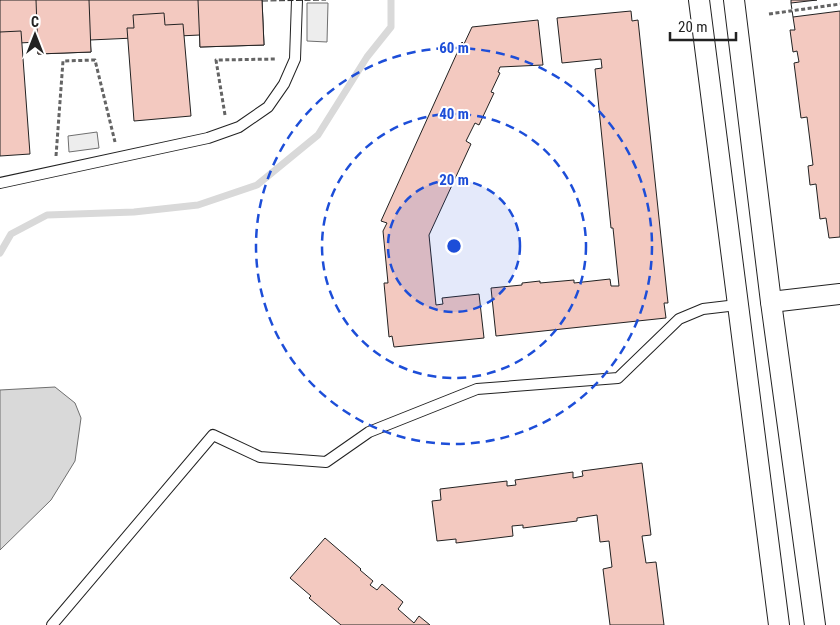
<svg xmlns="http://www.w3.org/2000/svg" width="840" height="625" font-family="'Roboto Condensed',sans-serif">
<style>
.parking{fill:#ededed;stroke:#6f6f6f}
.water{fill:#d9d9d9;stroke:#6f6f6f}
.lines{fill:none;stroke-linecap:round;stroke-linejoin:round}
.stream{stroke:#d9d9d9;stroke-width:7}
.building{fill:#f3c9c0;stroke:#222}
.service-casing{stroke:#222;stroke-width:12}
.minor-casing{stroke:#222;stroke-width:22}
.path{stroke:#646464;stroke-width:3;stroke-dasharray:4 2.5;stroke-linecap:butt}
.service{stroke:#fff;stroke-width:10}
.minor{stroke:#fff;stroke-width:20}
.fence{stroke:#222;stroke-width:1;stroke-dasharray:6 2.5;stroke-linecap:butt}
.ring{fill:none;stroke:#1d4ed8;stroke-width:2.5;stroke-dasharray:9 6}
.centre{fill:#1d4ed8;stroke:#fff;stroke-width:2.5}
.ring-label{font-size:15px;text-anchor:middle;font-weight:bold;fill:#1d4ed8;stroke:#fff;stroke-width:4;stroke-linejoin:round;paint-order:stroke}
</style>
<rect width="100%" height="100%" fill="#fff"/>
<!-- parking -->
<g class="parking">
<polygon points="307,3 328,3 327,42 307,41"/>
<polygon points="97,132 99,148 69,152 68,136"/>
</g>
<!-- water -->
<polygon class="water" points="55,387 75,403 81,418 75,461 51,500 0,550 0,390"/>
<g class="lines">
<!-- stream -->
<polyline class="stream" points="0,253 11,234 47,215 134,212 198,205 257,185 318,135 367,57 391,27 391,0"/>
</g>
<!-- building -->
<g class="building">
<polygon points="0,0 262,0 264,45 200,47 200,35 90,40 91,52 38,54 38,42 0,44"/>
<polygon points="36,0 89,0 91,52 38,54"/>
<polygon points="198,0 262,0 264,45 200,47"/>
<polygon points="791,0 817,0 791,3"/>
<polygon points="631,11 632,21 638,20 668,303 664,303 666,318 496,336 491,288 522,285 522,283 540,281 540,283 574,280 574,283 610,279 611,286 619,286 613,228 611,228 595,69 602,68 601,59 562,63 557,18"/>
<polygon points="840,11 840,237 829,238 826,218 820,219 816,184 810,185 808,166 813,165 807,117 801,118 794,63 799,62 797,51 793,52 790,30 795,30 793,17"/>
<polygon points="164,13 165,25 183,24 191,116 134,121 127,28 134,28 133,15"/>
<polygon points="538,20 543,65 500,67 498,72 500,73 491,92 494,93 479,125 475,123 466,141 471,144 429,235 436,305 443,304 442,298 479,294 484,338 394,347 392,336 389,337 384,283 388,283 383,231 387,223 381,221 462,42 464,44 472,27"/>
<polygon points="21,31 30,154 0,156 0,32"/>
<polygon points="642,463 651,535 642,536 646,563 656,562 664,625 610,625 603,569 612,567 609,541 600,542 597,515 577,518 577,521 523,528 523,525 512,526 513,536 456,543 456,539 437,541 432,501 441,500 440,489 507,481 507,486 516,485 515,480 573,472 573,478 583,476 582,471"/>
<polygon points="325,538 361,569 360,570 373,581 370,585 377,590 382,584 403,602 398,609 414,623 419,616 430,625 341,625 309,598 311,596 290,578"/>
</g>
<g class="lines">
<defs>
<g id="service">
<polyline points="0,183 208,138 239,127 268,107 284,84 295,59 297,0"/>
<polyline points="52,625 213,435 260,457 326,462 369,432 477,389 618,378 679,319 703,309 737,305"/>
</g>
<g id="minor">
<polyline points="699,0 779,625"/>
<polyline points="734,0 771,302 815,625"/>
<polyline points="771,302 840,294"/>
</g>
</defs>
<!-- service casing -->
<use href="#service" class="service-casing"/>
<!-- minor casing -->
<use href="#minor" class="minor-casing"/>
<!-- path -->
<g class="path">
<polyline points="769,14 840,4"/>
<polyline points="225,115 216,60 277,59"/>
<polyline points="56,156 63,61 95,60 115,142"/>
</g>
<!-- service -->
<use href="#service" class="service"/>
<!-- minor -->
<use href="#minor" class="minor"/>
<!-- fence -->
<g class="fence">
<polyline points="262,1 326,0"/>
<polyline points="791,3 793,17"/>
</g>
</g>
<!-- distance rings -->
<circle cx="454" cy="246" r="66" fill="#1d4ed8" fill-opacity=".12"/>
<g class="ring">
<circle cx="454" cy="246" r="66"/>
<circle cx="454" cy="246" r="132"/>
<circle cx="454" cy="246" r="198"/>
</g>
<circle cx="454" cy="246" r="8" class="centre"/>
<g class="ring-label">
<text x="454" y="53">60 m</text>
<text x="454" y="119">40 m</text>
<text x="454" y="185">20 m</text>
</g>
<!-- north arrow -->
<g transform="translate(35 35)" stroke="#ffffff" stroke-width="4" paint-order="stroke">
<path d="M0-4L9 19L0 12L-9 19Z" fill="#222222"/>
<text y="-8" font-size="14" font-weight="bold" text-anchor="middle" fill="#222222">С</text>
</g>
<!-- scale -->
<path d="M670 32v8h66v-8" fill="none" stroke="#222222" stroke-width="2.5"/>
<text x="678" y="32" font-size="15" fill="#222222" stroke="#ffffff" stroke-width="4" paint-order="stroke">20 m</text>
</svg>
